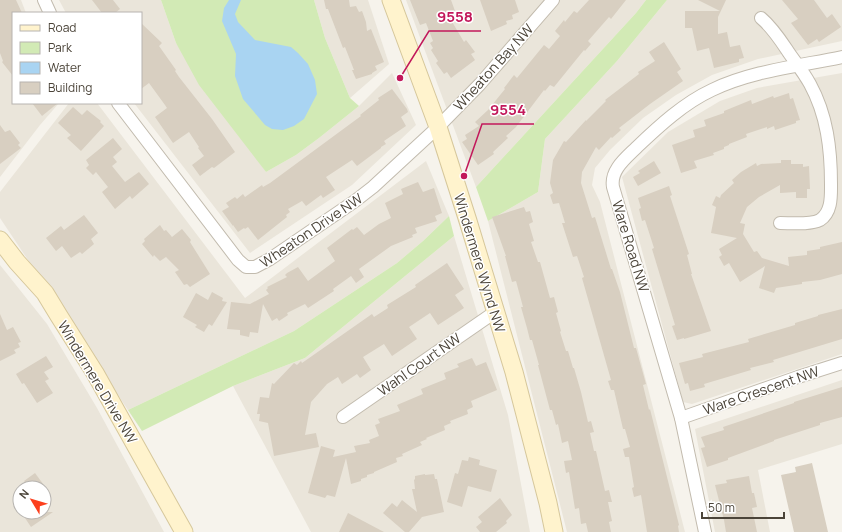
<svg xmlns="http://www.w3.org/2000/svg" width="842" height="532" font-family="Manrope,sans-serif">
<style>
.residential{fill:#eae5da;fill-rule:evenodd}
.green{fill:#d2eab5}
.water{fill:#a9d4f2}
.building{fill:#d8cfc1}
.lines{fill:none;stroke-linecap:round;stroke-linejoin:round}
.street-casing{stroke:#c2bbae;stroke-width:14}
.secondary-casing{stroke:#d6c79b;stroke-width:19}
.street{stroke:#fff;stroke-width:12}
.secondary{stroke:#fff3cd;stroke-width:17}
.labels{text-anchor:middle;dominant-baseline:central;stroke-width:3;stroke-linejoin:round;paint-order:stroke}
.street-label{font-size:14px;fill:#4b4439;stroke:#fff}
.leader{fill:none;stroke:#c2185b;stroke-width:1.5}
.callout-dot{fill:#c2185b;stroke:#fff;stroke-width:1.5}
.callout-label{font-size:15px;text-anchor:middle;font-weight:bold;fill:#c2185b;stroke:#fff;stroke-width:3;stroke-linejoin:round;paint-order:stroke}
</style>
<rect width="100%" height="100%" fill="#f6f3ec"/>
<!-- residential -->
<g class="residential">
<polygon points="0,0 21,0 26,13 13,13 13,103 59,103 40,125 0,177"/>
<polygon points="59,0 161,0 176,43 266,172 296,155 319,138 359,106 392,73 416,125 352,185 250,253 134,103 141,103 141,13 66,13"/>
<polygon points="314,0 368,0 389,64 350,98 325,38"/>
<polygon points="406,0 646,0 636,13 476,187"/>
<polygon points="667,0 842,0 842,41 758,59 712,75 676,95 643,118 610,150 595,168 592,185 600,202 685,532 567,532 488,221 538,192 545,139 617,61"/>
<polygon points="842,73 842,354 692,404 683,402 622,177 668,132 720,101 757,88"/>
<polygon points="69,103 97,103 245,298 426,161 449,216 423,241 397,263 294,331 128,410 0,218 0,192"/>
<polygon points="454,236 508,415 530,532 311,532 233,386 305,358"/>
<path d="M0 265 47 324 97 408 164 532H0ZM20 488H44V512H20Z"/>
<polygon points="842,380 842,444 758,470 770,532 715,532 695,429"/>
</g>
<!-- green -->
<g class="green">
<polygon points="161,0 314,0 325,38 350,98 359,106 319,138 296,155 266,172 199,85 176,43"/>
<polygon points="646,0 667,0 617,61 545,139 538,192 488,221 476,187 636,13"/>
<polygon points="449,216 454,236 305,358 233,386 142,431 128,410 294,331 397,263 423,241"/>
</g>
<!-- water -->
<polygon class="water" points="229,0 241,0 235,14 238,22 255,40 291,47 298,53 308,64 315,80 317,94 304,119 294,126 283,130 272,129 265,125 243,99 235,76 236,54 222,21 224,8"/>
<!-- building -->
<g class="building">
<polygon points="0,0 16,0 22,13 13,13 13,76 2,62 3,61 0,53"/>
<polygon points="92,0 113,0 120,9 115,13 102,13"/>
<polygon points="324,0 349,0 350,7 356,6 359,12 362,11 366,22 367,31 371,29 384,62 375,66 377,70 372,73 372,74 356,79 352,70 354,70 345,47 343,48 328,9 326,9"/>
<polygon points="410,0 451,0 455,11 452,12 455,18 451,20 464,42 466,40 475,52 471,54 475,60 451,78 447,72 444,74 436,63 438,61 431,50 433,48 430,43 433,41 426,23 420,25"/>
<polygon points="480,0 515,0 519,12 512,15 513,19 506,21 507,24 491,31"/>
<polygon points="589,0 626,0 611,19 609,17 588,41 591,44 585,51 584,50 554,87 550,85 545,91 544,90 516,127 506,136 508,138 493,152 494,154 478,165 462,142 467,139 465,135 479,126 475,122 488,110 505,89 504,88 514,75 517,78 544,45 549,49 560,36 555,31 564,20 565,22 574,11 577,13"/>
<polygon points="698,0 726,0 718,17 718,34 727,32 730,47 740,45 744,58 739,59 739,62 714,68 709,48 697,51 692,28 685,28 685,11 720,11"/>
<polygon points="782,0 814,0 827,18 832,14 841,27 819,42 817,39 808,45 791,23 798,19"/>
<polygon points="141,23 162,43 159,46 176,70 175,71 179,77 212,119 235,152 214,168 212,167 200,176 192,165 204,156 198,148 199,147 189,132 173,143 155,117 167,108 165,105 149,83 141,89"/>
<polygon points="664,42 681,69 677,72 683,81 650,104 619,128 621,130 612,138 611,137 599,150 596,147 582,172 581,183 592,218 595,217 611,269 612,269 620,292 634,348 636,348 646,384 643,385 649,410 650,409 679,525 678,526 679,532 647,532 641,495 634,497 632,488 634,487 629,457 625,457 623,449 630,447 625,429 623,429 614,390 611,390 608,381 611,380 582,278 584,277 577,256 573,257 562,223 565,223 559,203 553,204 550,195 553,193 550,183 553,160 564,141 566,142 586,120 586,121 606,101 605,100 639,74 638,72 655,61 649,52"/>
<polygon points="392,89 407,109 408,112 401,117 406,126 384,141 386,144 381,147 381,148 357,166 352,160 326,177 335,190 323,198 321,195 306,206 302,201 288,209 290,212 286,215 287,217 258,240 248,227 245,229 244,228 238,232 233,225 233,226 222,211 229,207 226,203 235,197 237,199 243,194 245,197 262,185 263,187 270,183 361,116 360,115 379,100 378,98"/>
<polygon points="789,93 790,99 793,98 800,120 796,121 796,123 775,130 774,126 767,129 767,127 746,134 747,137 729,144 729,145 724,147 724,149 713,153 714,155 694,161 697,168 681,173 672,145 695,137 693,130 706,126 704,120 724,113 724,111 751,100 752,104 773,96 774,98"/>
<polygon points="32,103 58,103 42,116"/>
<polygon points="73,107 82,115 87,110 101,121 100,122 104,126 81,151 67,138 71,135 58,123"/>
<polygon points="0,125 5,132 10,130 20,143 18,145 21,148 0,164"/>
<polygon points="113,138 122,149 113,157 117,162 112,166 125,182 139,172 149,184 132,199 130,196 115,209 102,192 108,187 96,172 93,175 86,168 89,165 86,160"/>
<polygon points="781,160 791,160 791,164 803,164 803,167 809,166 810,189 807,189 807,198 796,198 796,192 780,193 780,185 759,197 747,207 740,223 745,224 743,234 754,252 757,251 762,258 789,266 788,257 807,255 807,251 820,249 820,247 842,242 842,274 820,280 802,282 802,284 776,288 774,293 759,288 765,266 740,282 729,263 724,266 719,257 722,255 719,249 737,238 711,233 716,207 712,205 716,196 720,198 721,195 734,183 732,180 741,172 756,163 757,166 761,164 781,163"/>
<polygon points="654,161 661,173 638,186 633,177 640,173 638,171"/>
<polygon points="418,182 423,192 434,188 442,213 435,216 437,221 415,228 417,233 412,235 413,237 391,246 359,269 364,277 356,283 351,276 333,289 334,291 308,308 305,304 287,313 288,315 279,321 277,318 272,321 263,304 258,333 250,332 249,337 240,335 240,330 227,329 231,302 250,304 269,294 266,290 268,288 267,287 287,277 285,275 287,273 298,267 308,281 335,261 327,248 352,229 353,230 357,227 364,235 379,224 391,218 385,203 403,194 401,189"/>
<polygon points="669,186 672,195 670,196 689,254 687,255 692,274 691,274 711,331 684,339 684,338 677,340 672,326 675,325 652,249 654,248 645,220 642,221 639,209 641,208 638,198"/>
<polygon points="524,207 526,212 530,211 533,222 529,224 534,241 531,242 538,262 540,262 550,298 554,297 558,312 556,313 561,331 560,332 566,351 568,351 573,368 574,368 581,392 588,422 591,421 594,432 590,433 594,451 596,451 605,491 609,490 612,502 608,502 612,521 609,522 611,532 588,532 586,523 581,524 579,508 575,509 569,472 566,473 564,461 572,460 568,441 562,443 558,424 556,425 552,410 550,410 538,365 539,365 532,340 530,340 527,328 521,307 523,307 516,281 512,282 505,256 506,256 492,217"/>
<polygon points="84,215 98,233 91,239 94,244 82,254 80,252 71,258 62,246 56,251 46,238 61,226 64,230"/>
<polygon points="160,225 164,231 166,230 172,237 182,229 191,240 190,242 210,274 190,287 187,284 184,285 175,272 179,270 166,257 160,261 154,255 153,257 142,244 145,241 144,239"/>
<polygon points="447,263 464,289 455,295 464,308 438,325 430,313 409,327 417,339 392,356 384,344 363,357 371,370 360,378 357,374 342,384 338,377 327,384 311,402 305,435 316,433 319,447 274,456 268,423 259,421 260,414 257,414 260,397 269,398 272,383 274,384 294,363 297,365 301,361 302,363 372,314 374,317 388,308 387,305 416,287 415,285"/>
<polygon points="212,292 223,298 222,301 227,302 212,326 209,324 204,332 195,327 197,325 183,317 196,293 208,300"/>
<polygon points="842,309 842,339 773,360 774,362 750,368 751,370 704,384 705,387 690,391 688,383 685,384 679,363 703,357 702,354 749,342 748,339 795,325 795,323 818,316 818,315"/>
<polygon points="0,314 7,330 13,327 21,342 18,343 20,347 14,350 16,353 0,361"/>
<polygon points="46,356 53,367 44,372 49,379 45,381 53,393 37,403 24,383 22,384 16,374"/>
<polygon points="472,358 476,366 486,362 497,390 471,401 473,407 467,410 468,414 450,421 451,423 444,426 445,430 426,438 427,439 420,442 422,445 402,454 403,456 396,458 397,462 374,472 374,473 367,475 367,477 361,479 361,481 351,484 346,458 335,497 327,495 325,498 308,493 321,446 335,450 333,457 356,452 354,446 370,443 369,440 379,436 375,425 380,423 378,419 400,411 397,405 423,394 421,389 446,379 444,373 459,367 457,364"/>
<polygon points="842,387 842,417 820,423 820,425 774,440 774,441 728,458 728,460 707,467 701,448 705,447 701,437 724,430 723,427 794,403 794,402"/>
<polygon points="469,457 480,460 479,465 497,470 491,492 468,486 462,507 447,502 455,473 458,474 462,460 468,461"/>
<polygon points="812,463 828,532 794,532 781,475 796,472 795,467"/>
<polygon points="35,473 46,488 29,488 24,481"/>
<polygon points="425,474 425,475 434,474 435,479 437,479 444,512 422,517 409,532 405,532 383,513 392,503 397,507 402,500 417,512 412,489 415,489 414,480 415,479 415,476"/>
<polygon points="749,476 752,493 754,493 757,507 752,508 757,532 726,532 724,520 715,485 727,483 726,480"/>
<polygon points="500,498 512,515 506,521 507,523 496,532 480,532 476,527 482,522 478,517"/>
<polygon points="21,512 53,512 31,527"/>
<polygon points="348,513 384,532 339,532"/>
</g>
<g class="lines">
<defs>
<g id="street">
<polyline points="44,0 50,13"/>
<path d="M761 18C773 28 781 41 789 53 796 63 804 73 810 84 827 115 831 149 831 184 831 196 832 212 820 220 810 225 791 223 780 223"/>
<polyline points="118,103 238,260 246,267 255,267 270,259 355,201 373,187 438,127 480,84 553,0"/>
<polyline points="343,417 495,312"/>
<polyline points="681,418 798,377 842,363"/>
<path d="M705 532 681 418 613 187C610 170 626 158 637 147 659 126 684 103 712 90 751 71 799 66 842 57"/>
</g>
<g id="secondary">
<polyline points="391,0 438,127 468,221 514,372 548,503 554,532"/>
<polyline points="0,240 17,262 45,293 59,316 95,373 184,532"/>
</g>
</defs>
<!-- street casing -->
<use href="#street" class="street-casing"/>
<!-- secondary casing -->
<use href="#secondary" class="secondary-casing"/>
<!-- street -->
<use href="#street" class="street"/>
<!-- secondary -->
<use href="#secondary" class="secondary"/>
</g>
<g class="labels">
<!-- street labels -->
<g class="street-label">
<text transform="translate(493 67) rotate(-48)">Wheaton Bay NW</text>
<text transform="translate(311 230) rotate(-34)">Wheaton Drive NW</text>
<text transform="translate(631 246) rotate(73)">Ware Road NW</text>
<text transform="translate(480 263) rotate(73)">Windermere Wynd NW</text>
<text transform="translate(419 364) rotate(-35)">Wahl Court NW</text>
<text transform="translate(98 382) rotate(59)">Windermere Drive NW</text>
<text transform="translate(761 390) rotate(-19)">Ware Crescent NW</text>
</g>
</g>
<!-- callouts -->
<path class="leader" d="M400 78L429 31H481M464 176L482 124H534"/>
<g class="callout-dot">
<circle cx="400" cy="78" r="4"/>
<circle cx="464" cy="176" r="4"/>
</g>
<g class="callout-label">
<text x="455" y="22">9558</text>
<text x="508" y="115">9554</text>
</g>
<!-- legend -->
<rect x="12" y="12" width="130" height="92" fill="#ffffff" stroke="#b7b4b0"/>
<rect x="20" y="25" width="20" height="6" fill="#fff3cd" stroke="#b7b4b0"/>
<text x="48" y="32" font-size="12" fill="#4b4439">Road</text>
<rect x="20" y="42" width="20" height="12" fill="#d2eab5" stroke="#b7b4b0"/>
<text x="48" y="52" font-size="12" fill="#4b4439">Park</text>
<rect x="20" y="62" width="20" height="12" fill="#a9d4f2" stroke="#b7b4b0"/>
<text x="48" y="72" font-size="12" fill="#4b4439">Water</text>
<rect x="20" y="82" width="20" height="12" fill="#d8cfc1" stroke="#b7b4b0"/>
<text x="48" y="92" font-size="12" fill="#4b4439">Building</text>
<!-- north arrow -->
<g transform="translate(32 500) rotate(308)"><circle r="19" fill="#ffffff" stroke="#b7b4b0"/>
<path d="M0-3L7 15L0 10L-7 15Z" fill="#fc3f1d"/>
<text y="-6" font-size="11" font-weight="bold" text-anchor="middle" fill="#4b4439">N</text>
</g>
<!-- scale -->
<path d="M702 512v6h82v-6" fill="none" stroke="#4b4439" stroke-width="2"/>
<text x="708" y="512" font-size="12" fill="#4b4439" stroke="#ffffff" stroke-width="3" paint-order="stroke">50 m</text>
</svg>
